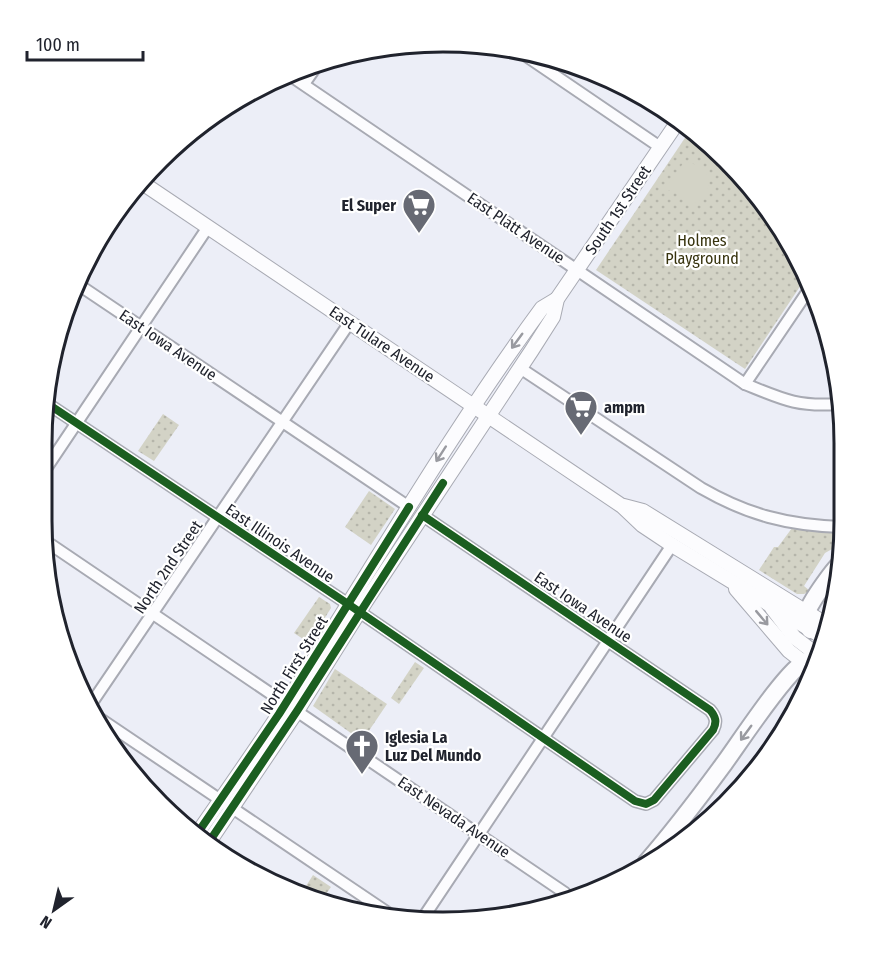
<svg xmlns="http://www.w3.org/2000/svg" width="887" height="964" font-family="'Fira Sans Condensed',sans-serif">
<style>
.grass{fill:url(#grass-dots)}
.garden{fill:#d3d3c6}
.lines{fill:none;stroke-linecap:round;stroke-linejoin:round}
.minor-casing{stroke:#a8aab3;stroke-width:14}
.major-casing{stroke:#a8aab3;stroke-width:16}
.highway-casing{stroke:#a8aab3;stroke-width:20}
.minor{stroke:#fcfcfe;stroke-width:10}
.major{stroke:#fcfcfe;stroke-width:14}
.highway{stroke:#fcfcfe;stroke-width:16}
.cycleway-casing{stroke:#fff;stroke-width:11}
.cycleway{stroke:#1b5e20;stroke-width:8}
.oneway{stroke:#999aa0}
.labels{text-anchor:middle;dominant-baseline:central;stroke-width:4.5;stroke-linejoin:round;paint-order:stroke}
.poi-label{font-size:16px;font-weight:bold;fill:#20232d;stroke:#fff;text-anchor:start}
.street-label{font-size:16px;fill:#20232d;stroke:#fff}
.park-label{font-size:16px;fill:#37330e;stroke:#fff}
.rim{fill:none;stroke:#20232d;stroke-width:3}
</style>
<defs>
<pattern id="grass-dots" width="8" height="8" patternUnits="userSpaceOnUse" patternTransform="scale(1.5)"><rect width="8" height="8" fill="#d3d3c6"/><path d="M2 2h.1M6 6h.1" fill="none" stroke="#b5b5aa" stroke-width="1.8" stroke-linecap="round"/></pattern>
</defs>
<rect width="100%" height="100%" fill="#eceef7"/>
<!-- grass -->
<g class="grass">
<polygon points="691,129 728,160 778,221 807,276 745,369 596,270"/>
<polygon points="163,414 179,425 154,461 138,451"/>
<polygon points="369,491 395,509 371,545 345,527"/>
<polygon points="792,528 841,531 841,544 825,553 804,586 810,591 804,594 797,594 759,570 774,547 778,547"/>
<polygon points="319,597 330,604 331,608 309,643 294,633"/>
<polygon points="415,662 424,668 399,704 391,698"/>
<polygon points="335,669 387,704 362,741 313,706"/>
<polygon points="313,875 331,887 321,901 301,894"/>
</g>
<!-- garden -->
<path class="garden" d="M688 162 702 167C714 181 709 199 691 204L673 190H666L665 184 672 182 683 163Z"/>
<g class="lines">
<defs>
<g id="minor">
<polyline points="516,49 660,147"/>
<path d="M288 74 745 384C782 399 797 407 838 404"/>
<polyline points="304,84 318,64"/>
<polyline points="76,283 409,507"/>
<path d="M520 368 701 488C748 515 787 525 841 527"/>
<polyline points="745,384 812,285"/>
<path d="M48 404 348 604 635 801 646 804 654 800 713 730C717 722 716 717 710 710L422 515"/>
<polyline points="45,470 208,227"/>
<polyline points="44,540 565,893"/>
<polyline points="89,707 350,322"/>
<polyline points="93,714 394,917"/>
<polyline points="421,921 672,545"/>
</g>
<g id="major">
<polyline points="141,182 622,506 642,525 672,545 826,639"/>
<polyline points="624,506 643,511 829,626"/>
<polyline points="736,589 789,651 811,668"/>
<polyline points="772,608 794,637 820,657"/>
<path d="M197 834C225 793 254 753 281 711 368 576 447 437 542 308L557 299"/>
<polyline points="209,842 297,711 366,601 532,350 553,317 557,299 679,120"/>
</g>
<g id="highway">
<path d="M810 630C807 625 806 621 806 616 807 606 833 570 841 563"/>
<path d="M646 863C673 832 698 799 723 765 738 745 787 669 806 661L817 663"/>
</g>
</defs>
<!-- minor casing -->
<use href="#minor" class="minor-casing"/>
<!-- major casing -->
<use href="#major" class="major-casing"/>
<!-- highway casing -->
<use href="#highway" class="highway-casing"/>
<!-- minor -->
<use href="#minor" class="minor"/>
<!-- major -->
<use href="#major" class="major"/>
<!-- highway -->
<use href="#highway" class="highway"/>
<defs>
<g id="cycleway">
<path d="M48 404 348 604 635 801 646 804 654 800 713 730C717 722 716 717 710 710L422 515"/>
<polyline points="197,834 279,714 409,507"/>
<polyline points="209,842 297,711 443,483"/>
</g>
</defs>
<!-- cycleway casing -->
<use href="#cycleway" class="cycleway-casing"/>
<!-- cycleway -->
<use href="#cycleway" class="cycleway"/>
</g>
<!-- one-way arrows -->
<defs><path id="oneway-shaft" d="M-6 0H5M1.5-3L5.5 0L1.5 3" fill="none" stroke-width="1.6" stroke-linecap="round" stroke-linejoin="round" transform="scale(1.5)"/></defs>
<g class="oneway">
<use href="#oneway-shaft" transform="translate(517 341) rotate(126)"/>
<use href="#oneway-shaft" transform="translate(441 454) rotate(123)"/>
<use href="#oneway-shaft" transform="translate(762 618) rotate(50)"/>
<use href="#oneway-shaft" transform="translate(746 733) rotate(126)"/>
</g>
<!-- icons -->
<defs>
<symbol id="supermarket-pin" viewBox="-11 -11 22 30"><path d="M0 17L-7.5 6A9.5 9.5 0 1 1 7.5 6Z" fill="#676a74" stroke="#fff"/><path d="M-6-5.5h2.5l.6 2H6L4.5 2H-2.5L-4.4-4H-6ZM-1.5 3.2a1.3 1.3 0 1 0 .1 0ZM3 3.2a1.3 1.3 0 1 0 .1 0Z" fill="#fff"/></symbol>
<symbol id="church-pin" viewBox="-11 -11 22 30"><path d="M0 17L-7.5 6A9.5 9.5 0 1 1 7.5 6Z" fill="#676a74" stroke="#fff"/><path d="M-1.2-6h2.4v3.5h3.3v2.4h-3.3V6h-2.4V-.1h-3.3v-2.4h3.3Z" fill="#fff"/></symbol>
</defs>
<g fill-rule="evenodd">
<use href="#supermarket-pin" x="400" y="186" width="38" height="52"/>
<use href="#supermarket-pin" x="562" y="388" width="38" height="52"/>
<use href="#church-pin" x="343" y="727" width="38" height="52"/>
</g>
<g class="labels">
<!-- poi labels -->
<g class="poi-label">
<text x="396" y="205" text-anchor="end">El Super</text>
<text x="604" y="407">ampm</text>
<text x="385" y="737">Iglesia La<tspan x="385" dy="18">Luz Del Mundo</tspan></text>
</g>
<!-- street labels -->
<g class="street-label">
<text transform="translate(618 210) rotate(-56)">South 1st Street</text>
<text transform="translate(516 228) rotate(34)">East Platt Avenue</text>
<text transform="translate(382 344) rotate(34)">East Tulare Avenue</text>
<text transform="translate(168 345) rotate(34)">East Iowa Avenue</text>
<text transform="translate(280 543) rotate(34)">East Illinois Avenue</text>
<text transform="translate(168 567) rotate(-56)">North 2nd Street</text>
<text transform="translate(583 607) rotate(34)">East Iowa Avenue</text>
<text transform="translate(294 665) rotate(-58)">North First Street</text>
<text transform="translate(454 817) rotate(34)">East Nevada Avenue</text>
</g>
<!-- park labels -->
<g class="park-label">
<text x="702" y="240">Holmes<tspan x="702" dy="18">Playground</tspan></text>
</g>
</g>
<!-- crop -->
<path d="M0 0H887V964H0ZM443 52H443A391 391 0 0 1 834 443V521A391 391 0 0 1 443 912H443A391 391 0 0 1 52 521V443A391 391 0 0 1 443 52Z" fill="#fff" fill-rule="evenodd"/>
<path class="rim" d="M443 52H443A391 391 0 0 1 834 443V521A391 391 0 0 1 443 912H443A391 391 0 0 1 52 521V443A391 391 0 0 1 443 52Z"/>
<!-- north arrow -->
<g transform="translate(54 910) rotate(214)" stroke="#ffffff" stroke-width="4.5" paint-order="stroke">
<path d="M0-4.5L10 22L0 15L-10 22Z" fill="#20232d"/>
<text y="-9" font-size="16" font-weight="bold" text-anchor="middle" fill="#20232d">N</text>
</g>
<!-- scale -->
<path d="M27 51v9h116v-9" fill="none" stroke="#20232d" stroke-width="3"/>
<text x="36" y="51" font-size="18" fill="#20232d" stroke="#ffffff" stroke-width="4.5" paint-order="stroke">100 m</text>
</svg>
